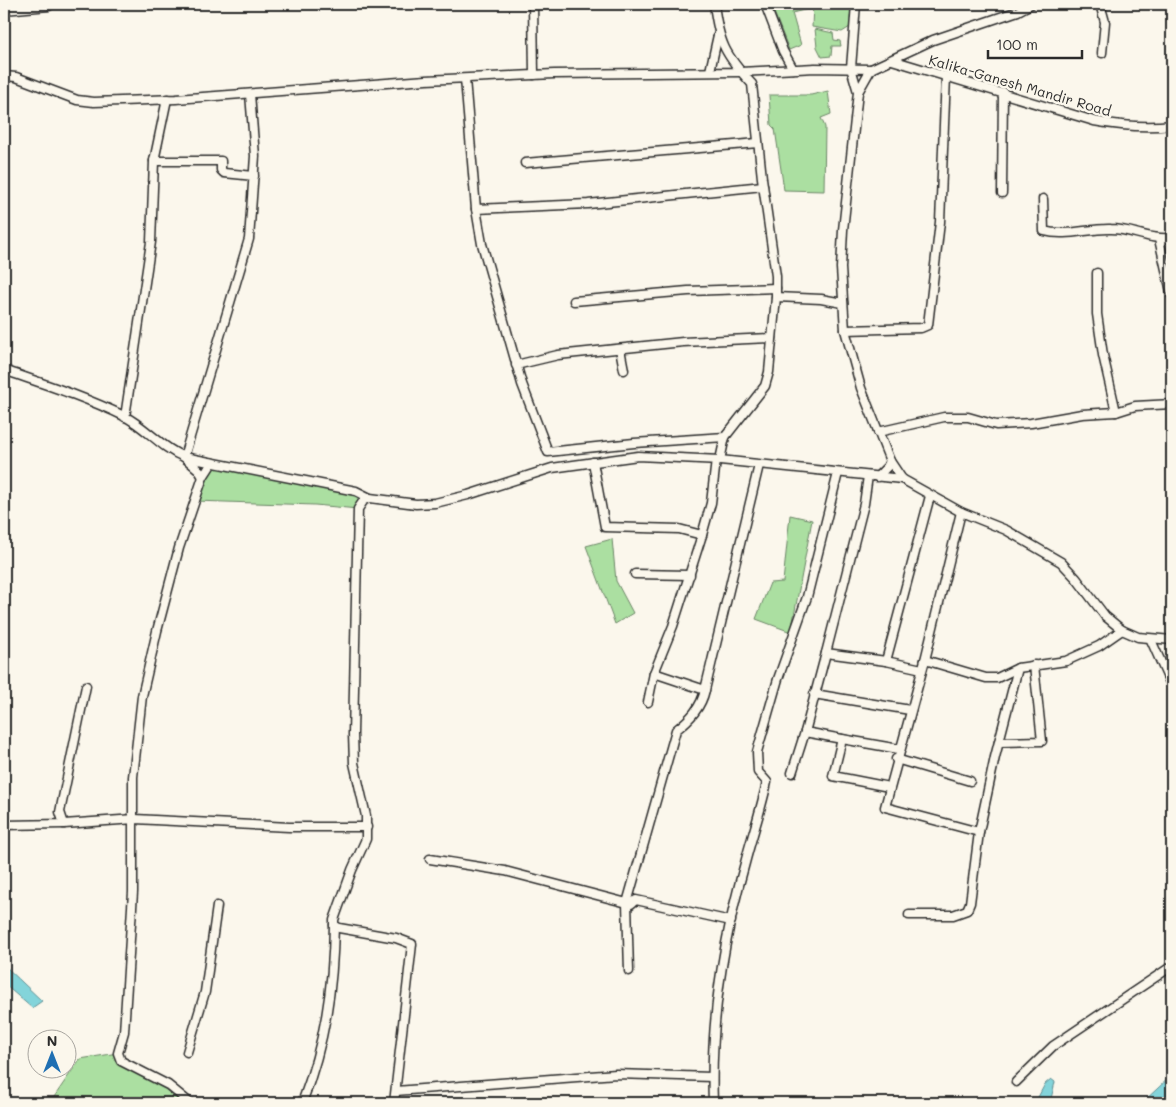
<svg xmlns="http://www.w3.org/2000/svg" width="1176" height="1107" font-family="Mali,sans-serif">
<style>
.green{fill:#abdfa1;stroke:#6b8566}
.water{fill:#83d4da;stroke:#609094}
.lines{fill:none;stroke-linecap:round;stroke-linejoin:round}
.street-casing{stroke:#2b2b2b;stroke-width:11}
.street{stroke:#fbf7ec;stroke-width:8}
.labels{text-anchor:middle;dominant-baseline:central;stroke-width:5;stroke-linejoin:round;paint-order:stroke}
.street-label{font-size:14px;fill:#2b2b2b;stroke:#fbf7ec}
</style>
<rect width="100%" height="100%" fill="#fbf7ec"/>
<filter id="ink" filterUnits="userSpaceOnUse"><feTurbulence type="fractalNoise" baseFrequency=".02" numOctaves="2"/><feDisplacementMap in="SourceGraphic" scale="10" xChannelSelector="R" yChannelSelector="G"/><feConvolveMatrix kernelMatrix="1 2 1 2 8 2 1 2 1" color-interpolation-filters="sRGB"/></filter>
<g filter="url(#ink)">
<!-- green -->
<g class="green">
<polygon points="790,4 791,7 808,4 808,9 792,13 801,45 789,50 772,7"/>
<polygon points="813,4 852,4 850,27 842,32 812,27"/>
<polygon points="815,29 833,33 834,40 840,41 841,46 832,46 831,56 822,57 817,47"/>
<polygon points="828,91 831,114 821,118 825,127 824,191 784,190 775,129 771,125 769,95 811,95"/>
<polygon points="212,463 358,495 358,509 315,505 195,501"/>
<polygon points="790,515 812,520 791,632 756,619 770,583 783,582"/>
<polygon points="612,539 616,581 633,613 615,624 586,546"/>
<polygon points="118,1053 121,1061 168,1085 190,1103 50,1103 80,1059"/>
</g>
<!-- water -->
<g class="water">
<polygon points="4,965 42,1001 32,1008 4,984"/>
<polygon points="1172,1075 1172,1103 1140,1103 1143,1102"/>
<polygon points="1051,1079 1055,1082 1050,1103 1035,1103 1045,1084"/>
</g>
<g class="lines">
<defs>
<g id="street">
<polyline points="533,4 534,75"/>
<path d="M714 4C719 43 725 55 752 84L762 178 776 276V297L769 372 765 386 725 437 720 460 902 479"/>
<polyline points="765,4 783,51 793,69"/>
<polyline points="856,4 851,68 858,92"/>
<polyline points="1031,4 1018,11 933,40 871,69 858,92 843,230 841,268 845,330 861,388 890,461 902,479 961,512 1006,530 1061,562 1076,578 1105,616 1122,630 1138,637 1172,640"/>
<polyline points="1100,4 1105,22 1102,53"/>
<polyline points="4,10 49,6"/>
<path d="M892 60 1094 121C1121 126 1145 128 1172 125"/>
<polyline points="710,71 718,35"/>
<polyline points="4,76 16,77 77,100 94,102 176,99 426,80 554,74 740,72 815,68 871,69"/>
<polyline points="465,79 476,209 482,244 522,384 548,452 634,443 725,437"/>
<polyline points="154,161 221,161 221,170 224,173 254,176"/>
<polyline points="525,163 758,143"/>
<polyline points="1002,193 1003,92"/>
<path d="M1043 199 1044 231C1066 237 1089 228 1111 229 1133 229 1147 240 1172 238"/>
<polyline points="476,209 588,204 763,186"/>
<polyline points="1159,239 1172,296"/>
<polyline points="1097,273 1097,314 1103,355 1116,412"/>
<polyline points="776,297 821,299 843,303"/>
<polyline points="574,301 688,291 776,288"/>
<polyline points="845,330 921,328 928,325 940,222 946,76"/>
<polyline points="620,349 624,370"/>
<polyline points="516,365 558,355 683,342 772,338"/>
<path d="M4 370C44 384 85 397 124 416 146 427 161 448 184 457L356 491 370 498 416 504 435 503 468 495 552 468 638 456 720 460"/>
<polyline points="125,417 151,242 154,161 167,99"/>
<polyline points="878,432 944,417 968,417 996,425 1031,423 1082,414 1116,412 1135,406 1172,404"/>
<polyline points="593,462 605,527 679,529 702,535"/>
<polyline points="203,477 198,469 184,457 249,239 255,156 250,94"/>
<polyline points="877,477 887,467 890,461"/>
<polyline points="370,498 364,500 358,509 353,734 354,763 366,816 366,839 352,870 334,920 334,925 339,928 396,938 412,944 394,1103"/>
<polyline points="961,512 925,660 885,807 979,832"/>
<polyline points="635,574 690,575"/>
<polyline points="1151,640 1172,687"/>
<polyline points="826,653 864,504 868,476"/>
<polyline points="925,660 986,678 997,678 1018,668"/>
<polyline points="886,661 930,496"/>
<polyline points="654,673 705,690 759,465"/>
<polyline points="814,694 910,710"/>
<polyline points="648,702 654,673 673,626 702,535 711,503 716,460"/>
<polyline points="842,739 899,749"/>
<polyline points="999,742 1042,741 1034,665"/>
<polyline points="896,759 970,781"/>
<polyline points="792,773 805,732"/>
<polyline points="889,787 833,776 842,739 805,732 826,653 886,661 922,669"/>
<polyline points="64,824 60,812 86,686"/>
<polyline points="4,825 64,824 135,819 289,827 367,827"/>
<polyline points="430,859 505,871 631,904 636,900 731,921"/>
<polyline points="909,915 953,915 967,910 970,903 979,832 995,757 1018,668 1066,661 1099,646 1122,630"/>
<path d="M629 971 627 903 676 730C690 719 701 708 705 690"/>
<polyline points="187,1052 205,992 217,906"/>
<polyline points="1016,1082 1053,1046 1172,966"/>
<polyline points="396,1091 616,1074 712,1077"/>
<polyline points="190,1103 168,1085 121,1061 118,1053 124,1032 133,892 133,777 142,696 157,631 179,548 203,477 212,463"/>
<path d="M302 1103C325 1042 333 990 334 925"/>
<path d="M713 1103C710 1022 723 941 745 863 752 836 761 810 767 782L758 772 757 752 778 679 807 597 838 473"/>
</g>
</defs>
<!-- street casing -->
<use href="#street" class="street-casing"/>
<!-- street -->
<use href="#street" class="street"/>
</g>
</g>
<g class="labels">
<!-- street labels -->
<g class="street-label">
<text transform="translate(1020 85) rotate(16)">Kalika-Ganesh Mandir Road</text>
</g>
</g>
<!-- margin -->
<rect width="1176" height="1107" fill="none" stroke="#fbf7ec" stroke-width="20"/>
<rect x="10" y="10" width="1156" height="1087" fill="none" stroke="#2b2b2b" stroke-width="2" filter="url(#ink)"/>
<!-- north arrow -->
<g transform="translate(52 1054)"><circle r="24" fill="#fbf7ec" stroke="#a8a59f"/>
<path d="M0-4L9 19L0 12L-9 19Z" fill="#1f6fb2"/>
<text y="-8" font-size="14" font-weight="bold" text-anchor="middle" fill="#2b2b2b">N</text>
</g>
<!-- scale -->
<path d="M988 50v8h94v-8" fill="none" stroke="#2b2b2b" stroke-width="2.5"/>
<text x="996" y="50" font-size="15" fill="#2b2b2b" stroke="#fbf7ec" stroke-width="4" paint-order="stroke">100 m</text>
</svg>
